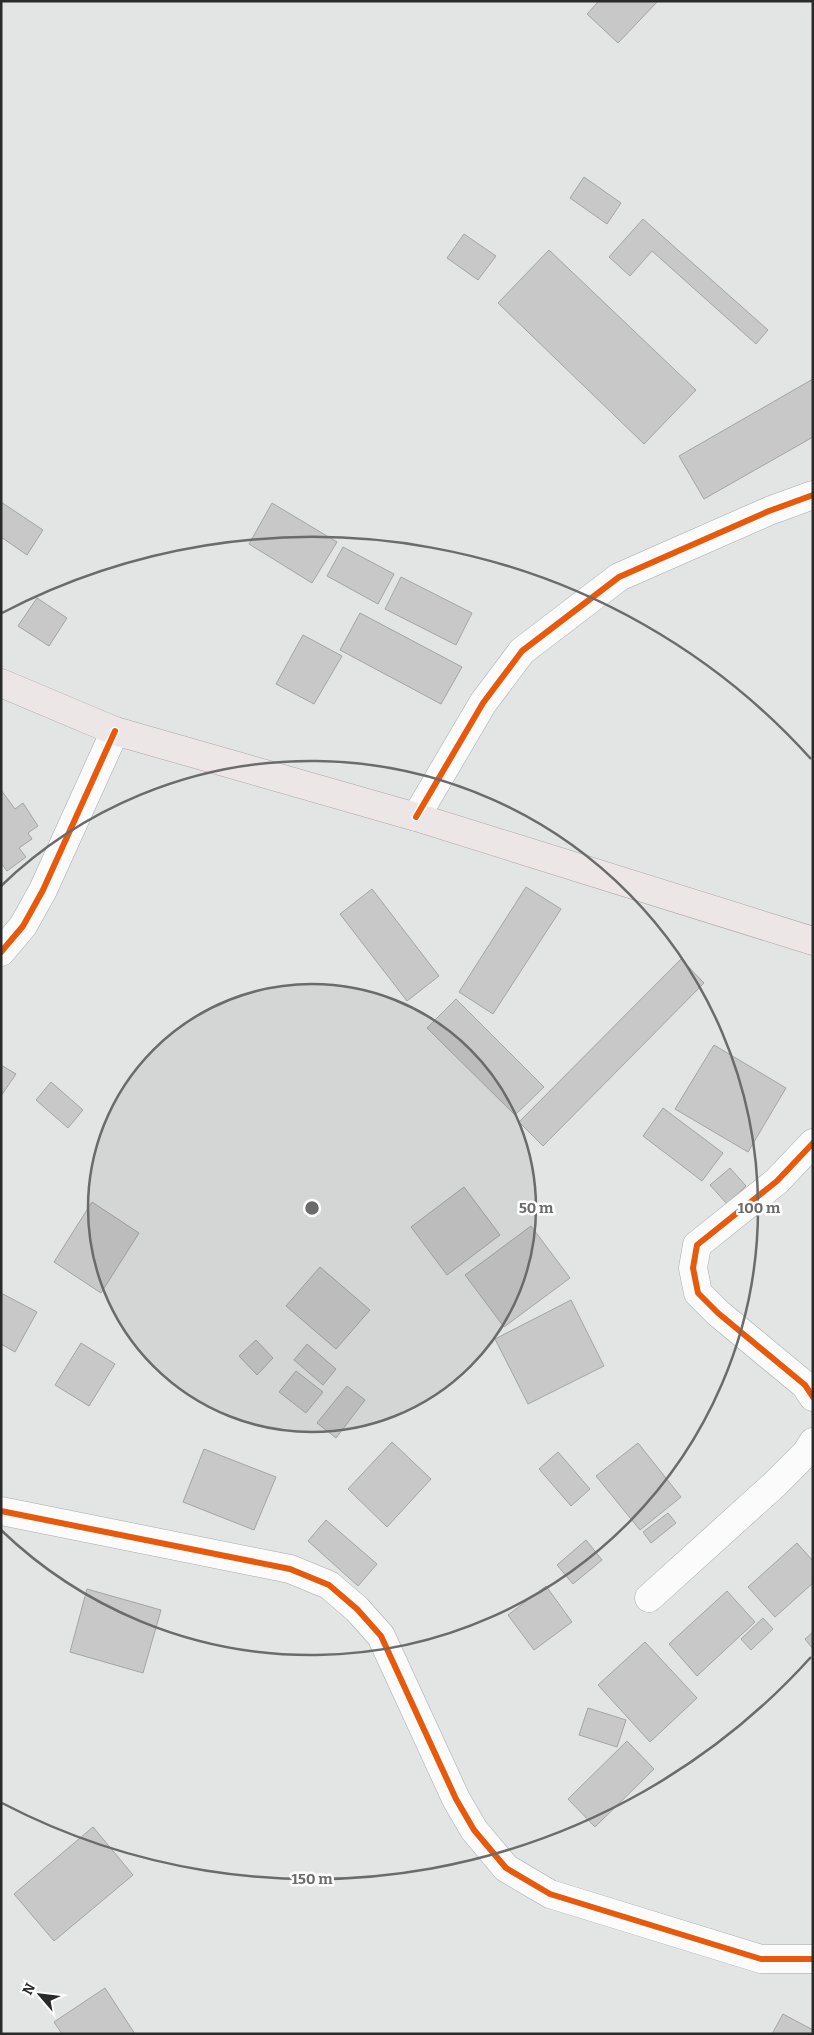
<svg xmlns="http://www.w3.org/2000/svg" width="814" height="2035" font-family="Bitter,serif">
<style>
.building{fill:#c8c8c8;stroke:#a4a4a4}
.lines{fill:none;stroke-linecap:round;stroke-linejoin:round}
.minor-casing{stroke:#a8a9a9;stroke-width:29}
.major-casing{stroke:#afa5a8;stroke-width:29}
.minor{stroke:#fbfbfb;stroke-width:28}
.major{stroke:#ece6e7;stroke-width:28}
.cycleway-casing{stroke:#fff;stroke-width:9}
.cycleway{stroke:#e8590c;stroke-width:6}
.ring{fill:none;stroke:#6b6b6c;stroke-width:2.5}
.centre{fill:#6b6b6c;stroke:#fff;stroke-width:2.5}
.ring-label{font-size:15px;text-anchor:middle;font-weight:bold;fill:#6b6b6c;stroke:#fff;stroke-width:5;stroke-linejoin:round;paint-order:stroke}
</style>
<rect width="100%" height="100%" fill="#e3e4e4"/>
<!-- building -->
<g class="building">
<polygon points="599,1 658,1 618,43 587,14"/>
<polygon points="584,177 621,203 607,224 570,198"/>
<polygon points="643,219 768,330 756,344 652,251 630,276 609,257"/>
<polygon points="464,234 496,256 478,280 447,258"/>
<polygon points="549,250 696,390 644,444 498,303"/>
<polygon points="813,379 813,437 704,499 679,456"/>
<polygon points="1,502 43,530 27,555 1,537"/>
<polygon points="272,503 337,542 312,583 249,544"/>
<polygon points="343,547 394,574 378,604 327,576"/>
<polygon points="401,577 472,613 456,645 385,609"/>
<polygon points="37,598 67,618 49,646 18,626"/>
<polygon points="360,613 462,667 441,704 340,650"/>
<polygon points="303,635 342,656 314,704 276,684"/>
<polygon points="1,790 15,809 23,803 38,826 28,833 32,839 19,848 26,857 7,871 1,863"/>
<polygon points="526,887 561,909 493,1014 459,992"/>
<polygon points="372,889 439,976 407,1001 340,914"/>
<polygon points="681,959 704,983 543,1146 519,1122"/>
<polygon points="456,999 544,1087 515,1115 427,1028"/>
<polygon points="714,1045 786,1088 748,1152 675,1109"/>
<polygon points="1,1065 16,1074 1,1096"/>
<polygon points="51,1082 83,1110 68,1128 36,1100"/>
<polygon points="663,1108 723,1153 702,1181 643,1136"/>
<polygon points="730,1168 746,1186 727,1204 710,1185"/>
<polygon points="464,1187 500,1235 447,1275 411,1227"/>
<polygon points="92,1202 139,1233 101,1293 54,1262"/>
<polygon points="531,1226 570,1278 504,1327 465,1275"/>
<polygon points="320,1267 370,1310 336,1349 286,1306"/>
<polygon points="1,1293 37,1312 15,1352 1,1344"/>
<polygon points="571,1300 604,1366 528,1404 495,1339"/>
<polygon points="256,1340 273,1358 257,1375 239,1356"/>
<polygon points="81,1343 115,1364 89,1406 55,1385"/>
<polygon points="307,1344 336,1369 323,1385 294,1360"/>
<polygon points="296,1371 323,1392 306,1413 279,1392"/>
<polygon points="347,1386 365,1400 336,1438 317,1423"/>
<polygon points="392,1442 431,1479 387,1527 348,1489"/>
<polygon points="638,1443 681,1497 640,1530 596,1476"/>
<polygon points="204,1449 276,1477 254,1530 183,1502"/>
<polygon points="558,1452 590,1489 571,1506 539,1469"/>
<polygon points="668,1513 676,1523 651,1543 643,1532"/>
<polygon points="326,1520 377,1564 358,1586 308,1541"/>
<polygon points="586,1540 602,1560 573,1584 557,1565"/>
<polygon points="797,1543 813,1561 813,1583 775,1617 748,1587"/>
<polygon points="546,1586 572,1622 534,1650 508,1615"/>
<polygon points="87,1589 161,1610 143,1673 70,1652"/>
<polygon points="727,1591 755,1622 697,1676 669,1644"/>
<polygon points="763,1618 773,1629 751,1650 741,1639"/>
<polygon points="813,1632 813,1649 805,1639"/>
<polygon points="645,1642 697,1698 650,1742 598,1685"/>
<polygon points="588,1708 626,1720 617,1747 579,1735"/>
<polygon points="627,1741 654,1769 595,1827 568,1799"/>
<polygon points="93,1827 133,1875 54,1941 14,1894"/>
<polygon points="105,1988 135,2034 62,2034 54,2022"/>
<polygon points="783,2014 813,2030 813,2034 772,2034"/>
</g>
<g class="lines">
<defs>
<g id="minor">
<polyline points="416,817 483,703 522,651 619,577 769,511 813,495"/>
<polyline points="1,952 23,926 43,890 115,731"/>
<polyline points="813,1143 777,1181 697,1245 693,1268 698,1293 718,1313 805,1385 813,1397"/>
<polyline points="1,1511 290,1569 329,1585 357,1609 381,1636 456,1799 474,1830 506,1868 550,1894 761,1959 813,1959"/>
<polyline points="649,1598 775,1484 806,1453 813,1442"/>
</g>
<polyline id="major" points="1,683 115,731 416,817 813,941"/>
</defs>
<!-- minor casing -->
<use href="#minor" class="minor-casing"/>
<!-- major casing -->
<use href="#major" class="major-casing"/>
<!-- minor -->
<use href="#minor" class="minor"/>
<!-- major -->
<use href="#major" class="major"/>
<defs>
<g id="cycleway">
<polyline points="416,817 483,703 522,651 619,577 769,511 813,495"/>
<polyline points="1,952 23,926 43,890 115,731"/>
<polyline points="813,1143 777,1181 697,1245 693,1268 698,1293 718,1313 805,1385 813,1397"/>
<polyline points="1,1511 290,1569 329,1585 357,1609 381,1636 456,1799 474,1830 506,1868 550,1894 761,1959 813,1959"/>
</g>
</defs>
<!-- cycleway casing -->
<use href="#cycleway" class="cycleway-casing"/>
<!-- cycleway -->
<use href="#cycleway" class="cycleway"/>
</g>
<!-- distance rings -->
<circle cx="312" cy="1208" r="224" fill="#6b6b6c" fill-opacity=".12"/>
<g class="ring">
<circle cx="312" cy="1208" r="224"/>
<path d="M1 886A447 447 0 1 1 1 1530"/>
<path d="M811 1657A671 671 0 0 1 2 1803M2 613A671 671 0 0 1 811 759"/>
</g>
<circle cx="312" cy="1208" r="8" class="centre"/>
<g class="ring-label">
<text x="536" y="1213">50 m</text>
<text x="759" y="1213">100 m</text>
<text x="312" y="1884">150 m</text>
</g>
<!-- border -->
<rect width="814" height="2035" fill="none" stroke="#2a2a2b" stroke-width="5"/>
<!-- north arrow -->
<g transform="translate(40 1995) rotate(298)" stroke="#ffffff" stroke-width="4" paint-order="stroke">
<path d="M0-4L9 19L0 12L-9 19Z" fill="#2a2a2b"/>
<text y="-8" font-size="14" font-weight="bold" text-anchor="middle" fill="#2a2a2b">N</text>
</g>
</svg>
